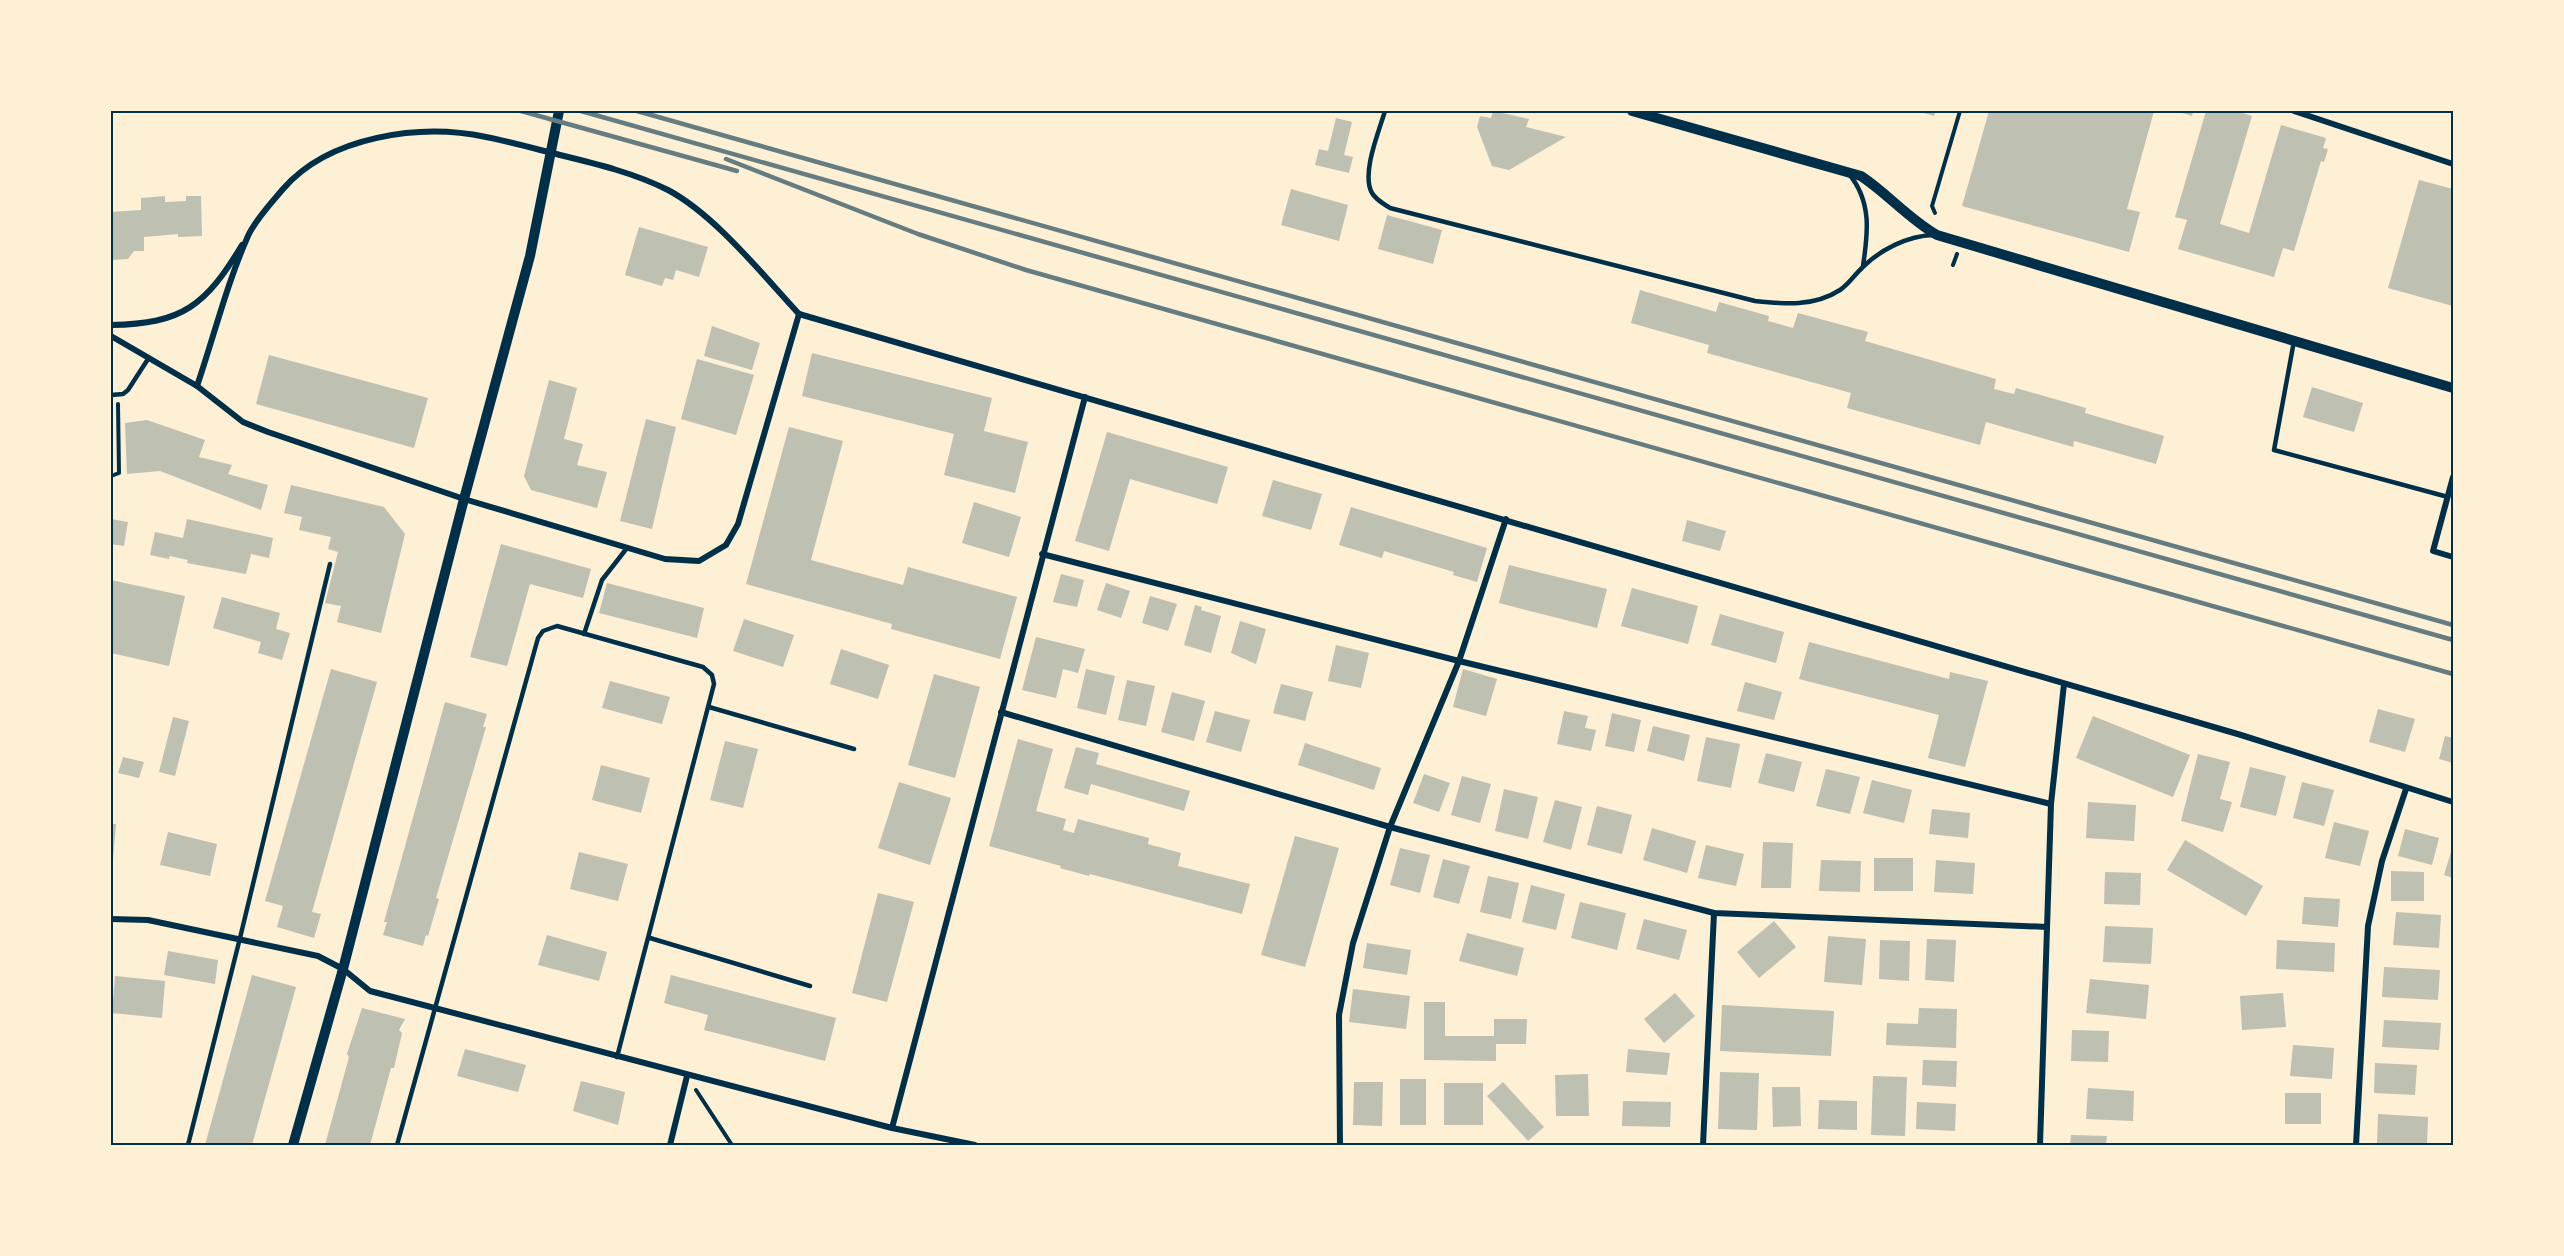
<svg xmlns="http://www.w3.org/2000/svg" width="2564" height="1256" font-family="Commissioner,sans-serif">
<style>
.building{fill:#bec0b2}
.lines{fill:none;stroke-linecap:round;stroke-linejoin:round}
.path{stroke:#003049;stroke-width:4}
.service{stroke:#003049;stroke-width:4.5}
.minor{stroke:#003049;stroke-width:6}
.tertiary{stroke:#003049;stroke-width:10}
.rail{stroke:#657d81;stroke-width:4.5}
.neatline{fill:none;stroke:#003049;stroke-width:2}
</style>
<rect width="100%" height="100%" fill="#fdf0d5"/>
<!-- building -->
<g class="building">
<polygon points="1493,111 1529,119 1526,127 1566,137 1509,170 1492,166 1477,127 1480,116 1491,118"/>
<polygon points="1917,111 1936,111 1934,116"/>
<polygon points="1989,111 2154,111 2127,209 2140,212 2129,252 1962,206"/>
<polygon points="2176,111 2193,111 2192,116"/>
<polygon points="2206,111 2236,111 2252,116 2220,224 2249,233 2281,125 2326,138 2323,148 2328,149 2324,162 2321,161 2294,251 2283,248 2274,277 2178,249 2187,220 2175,217"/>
<polygon points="1336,118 1352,122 1344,155 1353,157 1349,173 1315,165 1319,149 1328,151"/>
<polygon points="2419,180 2453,189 2453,306 2388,288"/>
<polygon points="1291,189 1348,205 1339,241 1281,225"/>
<polygon points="165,196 165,202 186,201 186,196 201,196 202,236 178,237 178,234 144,237 144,251 134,251 128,259 111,260 111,212 141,210 141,198"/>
<polygon points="1387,215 1442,230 1433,264 1378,249"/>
<polygon points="639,227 708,247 699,277 676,270 673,280 665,278 662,286 625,275"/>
<polygon points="1640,290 1716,312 1719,302 1769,316 1768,321 1793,328 1798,313 1868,332 1865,341 1996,379 1994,389 2014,394 2016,388 2086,408 2085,413 2164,436 2156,464 2074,441 2073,447 1986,422 1980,445 1847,408 1851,393 1707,353 1709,345 1631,323"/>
<polygon points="712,326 760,343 752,370 704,356"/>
<polygon points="812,353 992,398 984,431 1028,442 1015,493 944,475 954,434 802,396"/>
<polygon points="269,355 428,398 414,448 256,404"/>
<polygon points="697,359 754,375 736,435 681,419"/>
<polygon points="549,380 577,388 564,439 583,444 577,465 607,472 597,508 531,490 524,476"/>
<polygon points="2312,387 2363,403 2354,432 2303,417"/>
<polygon points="646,419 676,427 652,529 620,521"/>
<polygon points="147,420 205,440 199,457 232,465 228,474 268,485 261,510 160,471 127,474 125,423"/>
<polygon points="789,427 843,441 811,560 903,585 908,567 1017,597 1000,659 891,629 892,624 746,584"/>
<polygon points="1107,432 1228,467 1217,504 1130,479 1109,551 1075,541"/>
<polygon points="1273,480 1322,494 1311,530 1262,516"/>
<polygon points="291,485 384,507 405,534 381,633 337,622 341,606 325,603 338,552 328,549 331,537 299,530 302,517 284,513"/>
<polygon points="974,502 1021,517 1009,557 962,543"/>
<polygon points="1351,507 1487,548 1477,582 1453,575 1454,572 1384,551 1382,558 1339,545"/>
<polygon points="111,519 128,522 124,546 111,544"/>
<polygon points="187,519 273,538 269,558 251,554 246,574 187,563 188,560 170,556 169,559 150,555 155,532 183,538"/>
<polygon points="1687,520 1726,531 1720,551 1682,541"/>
<polygon points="501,544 591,569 583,598 530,584 507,666 470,657"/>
<polygon points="1509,565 1607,589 1597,628 1499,603"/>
<polygon points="1061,574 1084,580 1077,607 1053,602"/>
<polygon points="111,580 185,596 169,666 111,653"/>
<polygon points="607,583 704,608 697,638 599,613"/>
<polygon points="1106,583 1130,591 1121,618 1097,610"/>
<polygon points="1632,588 1698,606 1688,644 1621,626"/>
<polygon points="1150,596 1177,604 1168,631 1142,623"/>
<polygon points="222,597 280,613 276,629 290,633 282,660 258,653 261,642 213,628"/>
<polygon points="1195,605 1202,607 1201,610 1221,616 1211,653 1184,645"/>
<polygon points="1720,614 1784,632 1776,663 1711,645"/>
<polygon points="744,619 794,635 783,667 733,651"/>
<polygon points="1240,621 1266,629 1256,664 1231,653"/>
<polygon points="1036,637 1085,649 1078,673 1063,669 1056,698 1022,690"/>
<polygon points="1809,642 1949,679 1950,672 1988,681 1965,767 1928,758 1939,715 1799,679"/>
<polygon points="1336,645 1369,653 1361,688 1328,681"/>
<polygon points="841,649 889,665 878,699 830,684"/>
<polygon points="331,669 377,682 312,912 321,914 314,938 277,927 283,906 265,901"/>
<polygon points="1086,669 1115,676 1106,715 1077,708"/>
<polygon points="1463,669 1497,679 1486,716 1453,707"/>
<polygon points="934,674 980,687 955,778 908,765"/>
<polygon points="1127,680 1155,686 1146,726 1118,720"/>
<polygon points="610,681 670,697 662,724 602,708"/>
<polygon points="1745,682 1782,692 1774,720 1737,711"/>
<polygon points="1281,684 1313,692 1305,721 1273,713"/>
<polygon points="1172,692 1205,701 1194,741 1161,732"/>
<polygon points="445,702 487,714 483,727 486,727 436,898 439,899 428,936 426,935 423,946 383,935 387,922 384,922"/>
<polygon points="2378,709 2415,719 2405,752 2369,742"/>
<polygon points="1215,711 1250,720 1241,752 1206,742"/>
<polygon points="1564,711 1588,716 1585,728 1596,730 1591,751 1557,744"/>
<polygon points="1612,713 1641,720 1634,752 1605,746"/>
<polygon points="2093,716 2190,755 2173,797 2076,758"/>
<polygon points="173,717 189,721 175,776 159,772"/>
<polygon points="1653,726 1690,735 1684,761 1647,751"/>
<polygon points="2445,736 2453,738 2453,763 2439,759"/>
<polygon points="1706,737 1740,744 1731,788 1697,781"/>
<polygon points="1018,739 1053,749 1036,811 1066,819 1063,830 1074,833 1078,819 1149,838 1148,844 1181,853 1178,866 1250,884 1242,914 1090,874 1089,876 1060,868 1061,866 989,846"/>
<polygon points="725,741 758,749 743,808 710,800"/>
<polygon points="1305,743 1381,768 1374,790 1298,765"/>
<polygon points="1076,747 1099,753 1096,764 1190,791 1184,811 1091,784 1088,795 1064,788"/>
<polygon points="1766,753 1802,762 1794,792 1758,783"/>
<polygon points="2198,754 2230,762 2220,799 2232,802 2223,832 2181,821"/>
<polygon points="123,757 144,762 139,778 118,773"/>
<polygon points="601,765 650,778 641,813 592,800"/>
<polygon points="2250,767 2286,776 2276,816 2240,807"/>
<polygon points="1826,769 1860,777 1850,814 1816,806"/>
<polygon points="1424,774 1450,783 1439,812 1413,803"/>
<polygon points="1462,776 1491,784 1480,823 1451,815"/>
<polygon points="1872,780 1912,790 1904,823 1863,813"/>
<polygon points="899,782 951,798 930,865 878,848"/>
<polygon points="2302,782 2334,790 2324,826 2293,818"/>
<polygon points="1504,789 1538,797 1528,839 1495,831"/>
<polygon points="1555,800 1582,807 1571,850 1543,842"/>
<polygon points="2088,802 2136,805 2134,841 2086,838"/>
<polygon points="1597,806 1632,815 1622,854 1587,845"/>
<polygon points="1932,809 1970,813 1968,838 1929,834"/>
<polygon points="2334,822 2369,831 2360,866 2325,858"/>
<polygon points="111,824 116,824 113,859 111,859"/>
<polygon points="1652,828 1696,841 1687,873 1643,860"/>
<polygon points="2405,829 2439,838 2432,865 2398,856"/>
<polygon points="168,832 217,844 210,876 160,865"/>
<polygon points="1295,836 1339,848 1305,967 1261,955"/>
<polygon points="2185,840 2263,886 2246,916 2167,870"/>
<polygon points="1763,842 1793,843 1791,888 1761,888"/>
<polygon points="1706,845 1744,854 1736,886 1698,878"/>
<polygon points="1400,848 1430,855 1420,893 1390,885"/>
<polygon points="2452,849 2453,849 2453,878 2444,875"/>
<polygon points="579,852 628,864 618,901 570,889"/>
<rect x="1874" y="858" width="39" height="33"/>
<polygon points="1443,859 1470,866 1459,904 1433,897"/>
<polygon points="1821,860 1861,861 1860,892 1819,891"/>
<polygon points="1936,860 1975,863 1973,894 1934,892"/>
<polygon points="2391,871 2424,872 2424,901 2391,901"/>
<polygon points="2105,872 2141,873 2140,905 2104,904"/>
<polygon points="1488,876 1519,883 1511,919 1480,912"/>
<polygon points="1531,885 1565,894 1556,930 1522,922"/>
<polygon points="878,893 914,902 887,1002 852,993"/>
<polygon points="2304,897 2340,899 2338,927 2302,924"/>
<polygon points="1580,902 1626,913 1617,950 1571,938"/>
<polygon points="2396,912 2441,915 2439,948 2393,945"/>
<polygon points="1644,919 1687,930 1679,960 1636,949"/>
<polygon points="1774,921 1796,947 1759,978 1737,952"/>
<polygon points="2105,926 2153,928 2151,964 2103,962"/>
<polygon points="1467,933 1524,948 1517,976 1459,961"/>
<polygon points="547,935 607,952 599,981 538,965"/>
<polygon points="1828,936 1866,939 1862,985 1824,982"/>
<polygon points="1927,939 1956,940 1954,982 1925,980"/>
<polygon points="1880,940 1910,941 1909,981 1879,979"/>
<polygon points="2277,940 2335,943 2334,972 2276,969"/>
<polygon points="1367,943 1411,950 1407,975 1363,968"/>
<polygon points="168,951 218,960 215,984 164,975"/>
<polygon points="2384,967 2440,970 2438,1000 2382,997"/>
<polygon points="252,975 296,987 252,1145 205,1145"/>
<polygon points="671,975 836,1018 825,1061 704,1030 708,1015 664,1003"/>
<polygon points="115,976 165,981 162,1018 112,1013"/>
<polygon points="2090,979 2149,985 2146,1019 2086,1013"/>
<polygon points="1353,989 1410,996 1406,1029 1349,1022"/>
<polygon points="1675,993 1695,1016 1664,1043 1644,1019"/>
<polygon points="2283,993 2286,1027 2242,1030 2240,996"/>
<polygon points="1424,1002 1445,1002 1445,1036 1494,1036 1494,1019 1527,1019 1526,1044 1496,1044 1496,1061 1424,1060"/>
<polygon points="1722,1005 1834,1011 1831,1056 1720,1051"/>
<polygon points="362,1008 405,1019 399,1030 402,1033 394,1068 391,1068 370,1145 325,1145 349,1057 347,1054"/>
<polygon points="1919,1008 1957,1009 1956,1048 1886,1045 1887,1023 1918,1024"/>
<polygon points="2384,1020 2441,1023 2439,1050 2382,1047"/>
<polygon points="2072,1030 2109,1031 2108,1062 2071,1061"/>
<polygon points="2293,1045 2334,1048 2332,1079 2290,1076"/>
<polygon points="465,1049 526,1065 518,1092 457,1076"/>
<polygon points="1628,1049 1670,1053 1667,1075 1626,1072"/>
<polygon points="1923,1060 1957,1061 1956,1087 1922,1085"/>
<polygon points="2375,1063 2417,1065 2415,1095 2374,1093"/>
<polygon points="1720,1072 1759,1073 1757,1130 1718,1129"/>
<polygon points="1588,1074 1589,1116 1556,1116 1555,1075"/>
<polygon points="1873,1076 1907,1077 1905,1136 1871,1135"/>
<rect x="1400" y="1079" width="26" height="46"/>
<polygon points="581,1081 625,1092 618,1125 573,1111"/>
<polygon points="1354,1082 1383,1082 1382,1126 1353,1125"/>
<polygon points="1503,1082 1544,1127 1528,1141 1487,1096"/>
<rect x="1444" y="1083" width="39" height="42"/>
<polygon points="1772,1087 1800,1087 1801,1126 1773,1127"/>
<polygon points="2088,1088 2134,1091 2133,1121 2086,1119"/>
<rect x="2285" y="1093" width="36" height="31"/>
<polygon points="1819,1100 1857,1101 1857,1130 1818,1129"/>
<polygon points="1623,1101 1671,1102 1670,1127 1622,1126"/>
<polygon points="1917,1102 1956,1104 1955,1131 1916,1129"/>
<polygon points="2378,1114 2428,1117 2427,1145 2377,1144"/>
<polygon points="2071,1135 2107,1136 2106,1145 2070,1145"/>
</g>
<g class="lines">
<!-- path -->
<g class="path">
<polyline points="1935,213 1932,206 1960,111"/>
<polyline points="1953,265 1957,254"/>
<polyline points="111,476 119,473 118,404"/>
<polyline points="696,1090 732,1145"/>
</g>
<!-- service -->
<g class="service">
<path d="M1385 111C1379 131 1361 174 1372 193 1376 200 1384 204 1390 208L1755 301C1784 304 1814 307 1840 290 1849 284 1855 274 1863 267 1881 249 1908 236 1933 235"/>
<path d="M1849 174C1872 202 1868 233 1863 266"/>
<polyline points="2294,341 2274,450 2448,497"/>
<polyline points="111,395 123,394 128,390 148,359"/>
<polyline points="584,634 602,580 627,548"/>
<polyline points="709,707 854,749"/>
<polyline points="650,938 810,986"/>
<polyline points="188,1145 240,938 330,564"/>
<polyline points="397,1145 538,638 543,631 557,626 703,667 712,675 714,684 617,1057"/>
</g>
<!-- minor -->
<g class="minor">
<polyline points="2294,111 2453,164"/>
<polyline points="799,314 2241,735 2453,802"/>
<path d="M111 325C183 324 206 305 242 245"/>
<polyline points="111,336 197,386 243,422 268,432 464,499 665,559 699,561 726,545 738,524 799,314"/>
<path d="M197 386C214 336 227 283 248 236 255 220 272 202 283 189 329 136 420 123 486 137 511 142 536 149 560 155 597 164 634 173 668 190 715 215 762 274 799 314"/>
<polyline points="2453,477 2433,551 2453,557"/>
<polyline points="1042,554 1459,661 2051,804"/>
<polyline points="1001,712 1390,827 1714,913 2047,927"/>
<polyline points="111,919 148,920 318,956 343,969 370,991 892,1128 975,1145"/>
<polyline points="892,1128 1085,397"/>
<polyline points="670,1145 687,1076"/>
<polyline points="1340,1145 1339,1015 1353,943 1390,827 1459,661 1506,519"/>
<polyline points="1703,1145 1714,913"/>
<polyline points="2040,1145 2051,804 2064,684"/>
<polyline points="2356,1145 2368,926 2382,861 2406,789"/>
</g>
<!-- tertiary -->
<g class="tertiary">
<path d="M1632 111 1861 176C1888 194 1909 219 1937 235L2453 388"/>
<polyline points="293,1145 343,969 464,499 530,256 559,111"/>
</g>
<!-- rail -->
<g class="rail">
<polyline points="521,111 737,171"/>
<polyline points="581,111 2453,640"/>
<polyline points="637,111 2453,625"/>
<polyline points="726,159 918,234 1026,270 2453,674"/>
</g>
</g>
<!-- border -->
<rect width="2564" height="1256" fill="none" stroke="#fdf0d5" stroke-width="225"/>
<rect x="112" y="112" width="2340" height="1032" class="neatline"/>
</svg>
